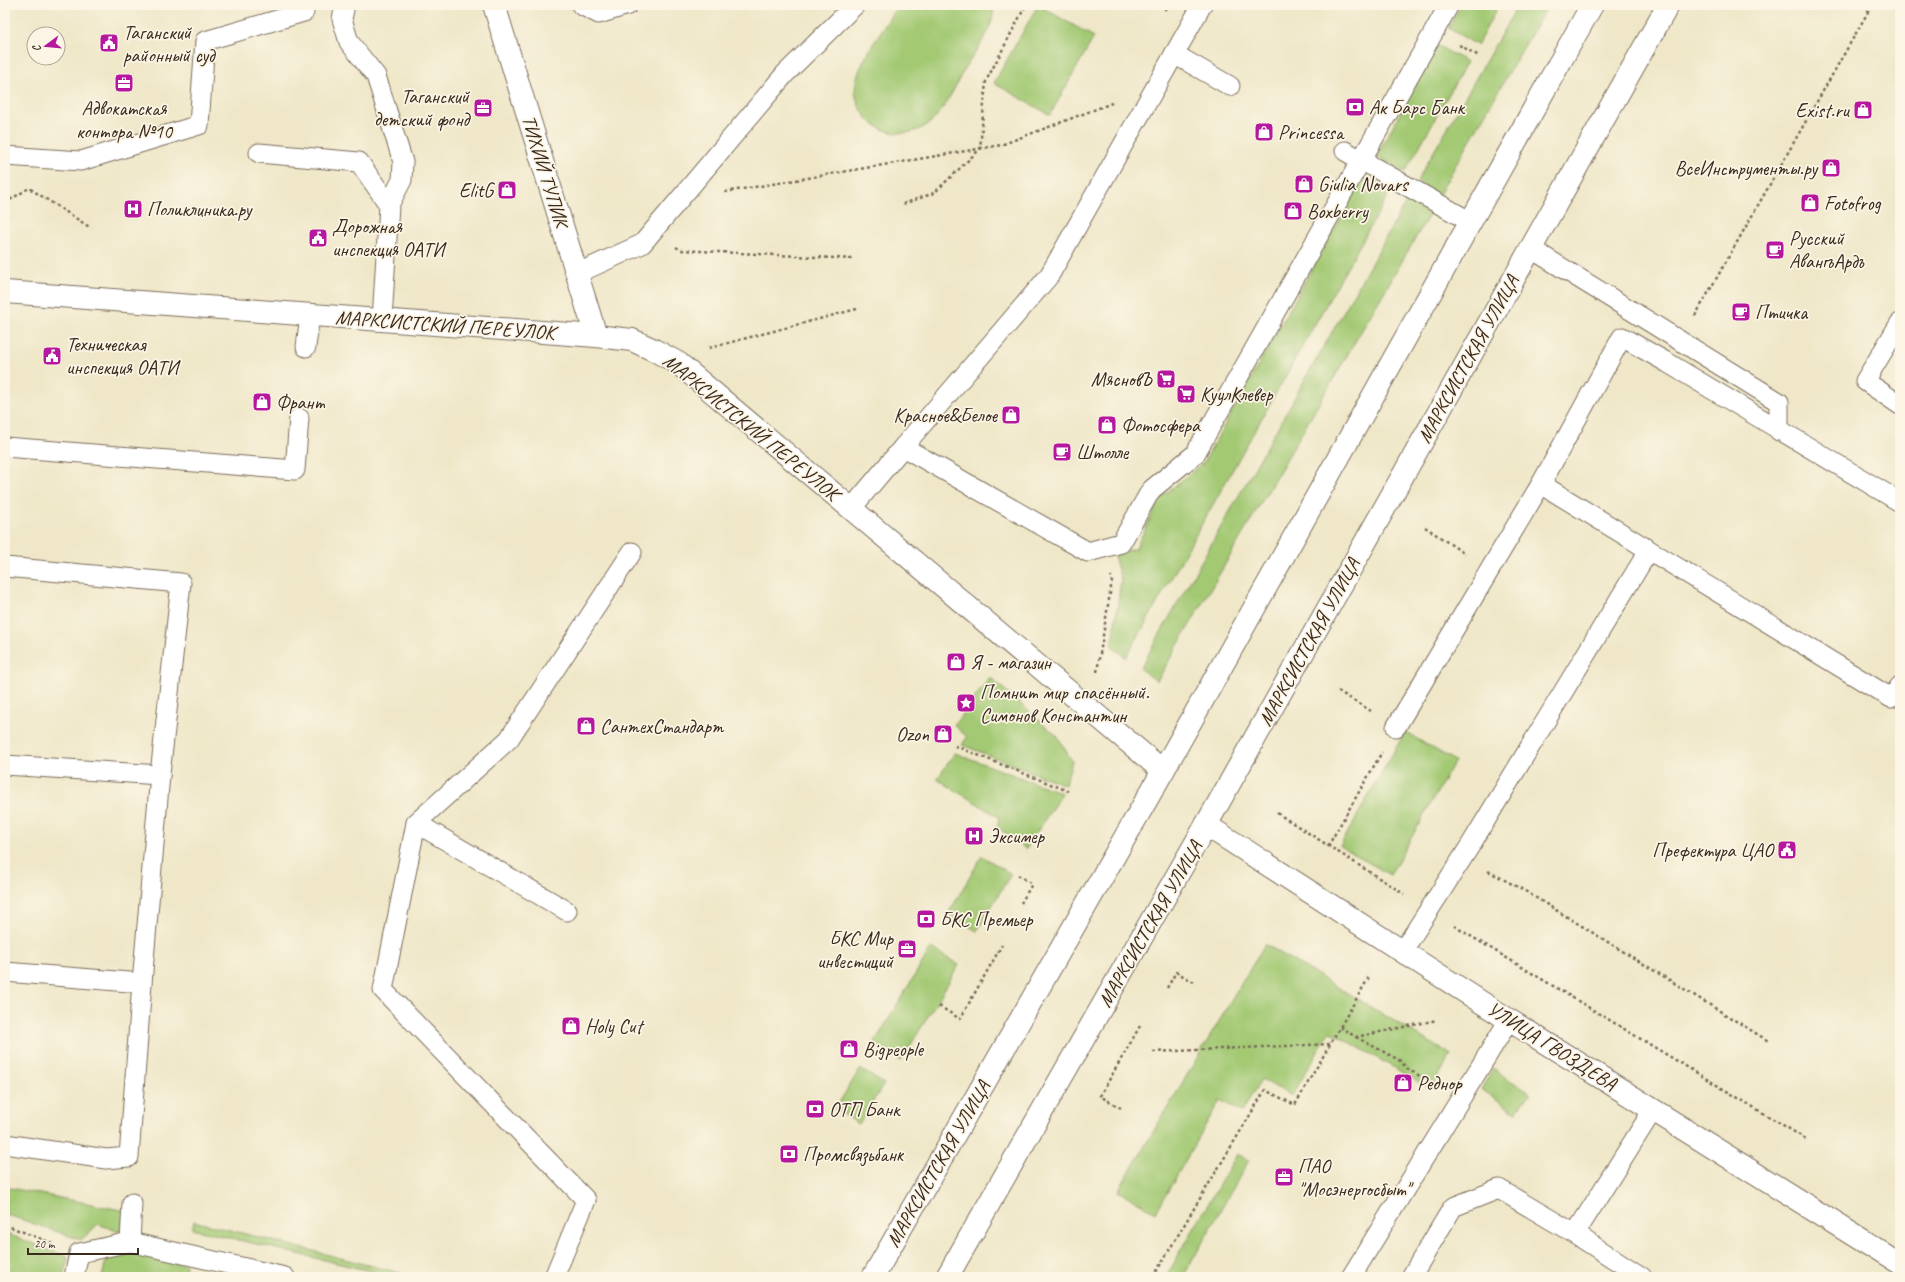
<svg xmlns="http://www.w3.org/2000/svg" width="1905" height="1282" font-family="Caveat,sans-serif">
<style>
.green{fill:#a3c973;stroke:#6f7a48}
.lines{fill:none;stroke-linecap:round;stroke-linejoin:round}
.lane-casing{stroke:#7a6c5a;stroke-width:21}
.street-casing{stroke:#7a6c5a;stroke-width:24}
.secondary-casing{stroke:#7a6c5a;stroke-width:24}
.primary-casing{stroke:#7a6c5a;stroke-width:24}
.path{stroke:#7a6c5a;stroke-width:2.5;stroke-dasharray:3 3;stroke-linecap:butt}
.lane{stroke:#fff;stroke-width:19}
.street{stroke:#fff;stroke-width:22}
.secondary{stroke:#fff;stroke-width:22}
.primary{stroke:#fff;stroke-width:22}
.labels{text-anchor:middle;dominant-baseline:central;stroke-width:3.5;stroke-linejoin:round;paint-order:stroke}
.poi-label{font-size:20px;fill:#3b2a1e;stroke:#fcf5e5;text-anchor:start}
.street-label{font-size:20px;fill:#3b2a1e;stroke:#fcf5e5}
</style>
<rect width="100%" height="100%" fill="#fcf5e5"/>
<filter id="ink" filterUnits="userSpaceOnUse"><feTurbulence type="fractalNoise" baseFrequency=".025" numOctaves="2"/><feDisplacementMap in="SourceGraphic" scale="8" xChannelSelector="R" yChannelSelector="G"/><feConvolveMatrix kernelMatrix="1 2 1 2 8 2 1 2 1" color-interpolation-filters="sRGB"/></filter>
<filter id="wash" filterUnits="userSpaceOnUse"><feTurbulence type="fractalNoise" baseFrequency=".012" numOctaves="4" result="noise"/><feDisplacementMap in="SourceGraphic" scale="16" xChannelSelector="R" yChannelSelector="G"/><feGaussianBlur stdDeviation="0.9" result="paint"/><feColorMatrix in="noise" values="0 0 0 0 0 0 0 0 0 0 0 0 0 0 0 0 0 1.4 0 .05"/><feComposite in="paint" operator="in"/></filter>
<g filter="url(#wash)">
<rect width="100%" height="100%" fill="#efe7c8"/>
<!-- green -->
<g class="green">
<path d="M898 5H993C994 14 992 23 988 31 981 45 972 57 964 70 955 86 943 115 927 125 914 134 898 135 884 130 866 123 852 102 856 82 859 62 886 24 898 5Z"/>
<polygon points="1038,5 1094,37 1050,115 994,83"/>
<polygon points="1461,5 1499,5 1477,45 1448,28"/>
<polygon points="1518,5 1548,5 1438,196 1417,181"/>
<polygon points="1438,46 1467,62 1405,172 1376,156"/>
<polygon points="1364,176 1391,190 1126,658 1112,646 1121,580 1114,556 1136,548 1160,498 1204,462"/>
<polygon points="1409,197 1432,210 1157,681 1140,669"/>
<polygon points="990,677 1057,736 1072,761 1065,785 962,745 967,737 954,725"/>
<polygon points="1405,732 1455,761 1390,875 1340,846"/>
<polygon points="955,753 1062,793 1026,849 997,827 999,817 937,779"/>
<polygon points="982,856 1011,874 977,931 948,914"/>
<polygon points="1265,944 1451,1055 1431,1089 1330,1031 1292,1096 1261,1079 1242,1112 1220,1100 1156,1212 1118,1191"/>
<polygon points="931,948 959,965 901,1061 873,1045"/>
<polygon points="860,1069 884,1084 859,1124 835,1109"/>
<polygon points="1493,1069 1530,1093 1516,1112 1481,1089"/>
<polygon points="1237,1154 1249,1160 1183,1277 1166,1277"/>
<polygon points="5,1187 126,1211 119,1232 98,1224 81,1240 5,1214"/>
<polygon points="194,1221 416,1277 396,1277 192,1229"/>
<polygon points="5,1233 68,1257 64,1277 5,1277"/>
<polygon points="133,1251 186,1265 184,1277 102,1277 107,1257"/>
</g>
</g>
<g filter="url(#ink)">
<g class="lines">
<defs>
<g id="lane">
<polyline points="345,5 342,19 349,42 376,76 403,162 402,180 389,205 382,321"/>
<polyline points="581,5 599,14 628,5"/>
<polyline points="1174,54 1230,86"/>
<polyline points="1345,151 1471,222"/>
<polyline points="259,153 359,162 389,205"/>
<polyline points="5,156 81,161 199,125 205,41 304,12 304,5"/>
<polyline points="1530,248 1779,402 1779,431"/>
<polyline points="576,274 642,244 785,74 855,5"/>
<polyline points="1900,323 1865,381 1900,405"/>
<polyline points="306,347 310,315"/>
<polyline points="5,447 295,470 299,418"/>
<polyline points="903,447 1049,276 1202,5"/>
<polyline points="1541,484 1891,698 1900,686"/>
<polyline points="851,509 903,447 1088,552 1121,543 1151,490 1195,454 1449,5"/>
<polyline points="5,567 181,583 160,775 142,983 5,972"/>
<polyline points="1396,727 1541,484 1622,337 1668,363 1900,502"/>
<polyline points="5,765 160,775"/>
<polyline points="416,823 509,739 632,552"/>
<polyline points="1402,952 1470,846 1649,550"/>
<polyline points="5,1144 106,1159 129,1157 142,983"/>
<polyline points="1575,1234 1642,1277"/>
<polyline points="130,1242 132,1203"/>
<polyline points="74,1277 79,1253 130,1242 285,1277"/>
<polyline points="554,1277 586,1200 383,990 416,823 567,911"/>
<polyline points="1351,1277 1509,1020"/>
<polyline points="1411,1277 1453,1207 1499,1189 1575,1234 1653,1110"/>
</g>
<g id="street">
<polyline points="494,5 596,336"/>
<polyline points="5,292 596,336 632,340 654,350 678,363 1163,771"/>
</g>
<polyline id="secondary" points="1206,825 1509,1020 1900,1264"/>
<g id="primary">
<polyline points="873,1277 1163,771 1592,5"/>
<polyline points="947,1277 1206,825 1668,5"/>
</g>
</defs>
<!-- lane casing -->
<use href="#lane" class="lane-casing"/>
<!-- street casing -->
<use href="#street" class="street-casing"/>
<!-- secondary casing -->
<use href="#secondary" class="secondary-casing"/>
<!-- primary casing -->
<use href="#primary" class="primary-casing"/>
<!-- path -->
<g class="path">
<polyline points="1159,5 1167,10"/>
<polyline points="1459,45 1479,56"/>
<polyline points="725,192 1001,145 1112,103"/>
<polyline points="5,203 29,188 91,228"/>
<polyline points="903,204 934,193 980,149 986,81 1026,5"/>
<polyline points="676,247 681,250 854,259"/>
<polyline points="1695,316 1872,5"/>
<polyline points="709,348 857,309"/>
<polyline points="1425,527 1465,554"/>
<polyline points="1097,672 1112,581 1111,576"/>
<polyline points="1338,691 1371,711"/>
<polyline points="955,746 1068,791"/>
<polyline points="1277,813 1404,894"/>
<polyline points="1328,846 1382,752"/>
<polyline points="1488,871 1525,891 1770,1042"/>
<polyline points="1018,875 1032,884 1021,903"/>
<polyline points="1454,926 1806,1139"/>
<polyline points="1167,988 1176,972 1194,982"/>
<polyline points="939,1006 960,1019 1002,945"/>
<polyline points="1340,1027 1356,1037 1437,1020"/>
<polyline points="1356,1037 1399,1060 1409,1070 1436,1085"/>
<polyline points="1153,1052 1330,1044"/>
<polyline points="1121,1108 1100,1096 1140,1026"/>
<polyline points="5,1225 52,1243"/>
<polyline points="1153,1277 1265,1090 1295,1105 1369,977"/>
</g>
<!-- lane -->
<use href="#lane" class="lane"/>
<!-- street -->
<use href="#street" class="street"/>
<!-- secondary -->
<use href="#secondary" class="secondary"/>
<!-- primary -->
<use href="#primary" class="primary"/>
</g>
</g>
<!-- icons -->
<defs>
<symbol id="civic-square" viewBox="-11 -11 22 22"><rect x="-9" y="-9" width="18" height="18" rx="4" fill="#b5179e" stroke="#fcf5e5"/><path d="M-.6-6.5H3V-4.5H.6V-3L4-1V1h2V6H-6V1h2V-1L-.6-3ZM-1.2 2.5V6h2.4V2.5Z" fill="#fff"/></symbol>
<symbol id="office-square" viewBox="-11 -11 22 22"><rect x="-9" y="-9" width="18" height="18" rx="4" fill="#b5179e" stroke="#fcf5e5"/><path d="M-6-3h4V-5.5h4V-3h4V5H-6ZM-1-4.5V-3h2v-1.5ZM-6 0V1H6V0Z" fill="#fff"/></symbol>
<symbol id="bank-square" viewBox="-11 -11 22 22"><rect x="-9" y="-9" width="18" height="18" rx="4" fill="#b5179e" stroke="#fcf5e5"/><path d="M-6-4H6V4H-6ZM0-2.3a2.3 2.3 0 1 0 0 4.6a2.3 2.3 0 1 0 0-4.6Z" fill="#fff"/></symbol>
<symbol id="shop-square" viewBox="-11 -11 22 22"><rect x="-9" y="-9" width="18" height="18" rx="4" fill="#b5179e" stroke="#fcf5e5"/><path d="M-5-2.5h2.3a2.7 3.5 0 0 1 5.4 0H5L5.5 6h-11ZM-1.5-2.5h3a1.5 2.3 0 0 0-3 0Z" fill="#fff"/></symbol>
<symbol id="hospital-square" viewBox="-11 -11 22 22"><rect x="-9" y="-9" width="18" height="18" rx="4" fill="#b5179e" stroke="#fcf5e5"/><path d="M-5-5h3v3.5h4V-5h3V5h-3V1.5h-4V5h-3Z" fill="#fff"/></symbol>
<symbol id="cafe-square" viewBox="-11 -11 22 22"><rect x="-9" y="-9" width="18" height="18" rx="4" fill="#b5179e" stroke="#fcf5e5"/><path d="M-5.5-4.5H6V0H3Q3 3.5 0 3.5H-2.5Q-5.5 3.5-5.5 0ZM3-3.2v2h1.7v-2ZM-6 4.5H4V6H-6Z" fill="#fff"/></symbol>
<symbol id="supermarket-square" viewBox="-11 -11 22 22"><rect x="-9" y="-9" width="18" height="18" rx="4" fill="#b5179e" stroke="#fcf5e5"/><path d="M-6-5.5h2.5l.6 2H6L4.5 2H-2.5L-4.4-4H-6ZM-1.5 3.2a1.3 1.3 0 1 0 .1 0ZM3 3.2a1.3 1.3 0 1 0 .1 0Z" fill="#fff"/></symbol>
<symbol id="sight-square" viewBox="-11 -11 22 22"><rect x="-9" y="-9" width="18" height="18" rx="4" fill="#b5179e" stroke="#fcf5e5"/><path d="M0-6L1.8-2.2L6-1.7L2.9 1.2L3.7 5.4L0 3.3L-3.7 5.4L-2.9 1.2L-6-1.7L-1.8-2.2Z" fill="#fff"/></symbol>
</defs>
<g fill-rule="evenodd">
<use href="#civic-square" x="98" y="32" width="22" height="22"/>
<use href="#office-square" x="113" y="72" width="22" height="22"/>
<use href="#bank-square" x="1344" y="96" width="22" height="22"/>
<use href="#office-square" x="472" y="97" width="22" height="22"/>
<use href="#shop-square" x="1852" y="99" width="22" height="22"/>
<use href="#shop-square" x="1253" y="121" width="22" height="22"/>
<use href="#shop-square" x="1820" y="157" width="22" height="22"/>
<use href="#shop-square" x="1293" y="173" width="22" height="22"/>
<use href="#shop-square" x="496" y="179" width="22" height="22"/>
<use href="#shop-square" x="1799" y="192" width="22" height="22"/>
<use href="#hospital-square" x="122" y="198" width="22" height="22"/>
<use href="#shop-square" x="1282" y="200" width="22" height="22"/>
<use href="#civic-square" x="307" y="227" width="22" height="22"/>
<use href="#cafe-square" x="1764" y="239" width="22" height="22"/>
<use href="#cafe-square" x="1730" y="301" width="22" height="22"/>
<use href="#civic-square" x="41" y="345" width="22" height="22"/>
<use href="#supermarket-square" x="1155" y="368" width="22" height="22"/>
<use href="#supermarket-square" x="1175" y="383" width="22" height="22"/>
<use href="#shop-square" x="251" y="391" width="22" height="22"/>
<use href="#shop-square" x="1000" y="404" width="22" height="22"/>
<use href="#shop-square" x="1096" y="414" width="22" height="22"/>
<use href="#cafe-square" x="1051" y="441" width="22" height="22"/>
<use href="#shop-square" x="945" y="651" width="22" height="22"/>
<use href="#sight-square" x="955" y="692" width="22" height="22"/>
<use href="#shop-square" x="575" y="715" width="22" height="22"/>
<use href="#shop-square" x="932" y="723" width="22" height="22"/>
<use href="#hospital-square" x="963" y="825" width="22" height="22"/>
<use href="#civic-square" x="1776" y="839" width="22" height="22"/>
<use href="#bank-square" x="915" y="908" width="22" height="22"/>
<use href="#office-square" x="896" y="938" width="22" height="22"/>
<use href="#shop-square" x="560" y="1015" width="22" height="22"/>
<use href="#shop-square" x="838" y="1038" width="22" height="22"/>
<use href="#shop-square" x="1392" y="1072" width="22" height="22"/>
<use href="#bank-square" x="804" y="1098" width="22" height="22"/>
<use href="#bank-square" x="778" y="1143" width="22" height="22"/>
<use href="#office-square" x="1273" y="1166" width="22" height="22"/>
</g>
<g class="labels">
<!-- poi labels -->
<g class="poi-label">
<text x="123" y="32">Таганский<tspan x="123" dy="23">районный суд</tspan></text>
<text x="469" y="96" text-anchor="end">Таганский<tspan x="469" dy="23">детский фонд</tspan></text>
<text x="1369" y="107">Ак Барс Банк</text>
<text x="124" y="108" text-anchor="middle">Адвокатская<tspan x="124" dy="23">контора №10</tspan></text>
<text x="1849" y="110" text-anchor="end">Exist.ru</text>
<text x="1278" y="132">Princessa</text>
<text x="1817" y="168" text-anchor="end">ВсеИнструменты.ру</text>
<text x="1318" y="184">Giulia Novars</text>
<text x="493" y="190" text-anchor="end">ElitG</text>
<text x="1824" y="203">Fotofrog</text>
<text x="147" y="209">Поликлиника.ру</text>
<text x="1307" y="211">Boxberry</text>
<text x="332" y="226">Дорожная<tspan x="332" dy="23">инспекция ОАТИ</tspan></text>
<text x="1789" y="238">Русский<tspan x="1789" dy="23">АвангъАрдъ</tspan></text>
<text x="1755" y="312">Птичка</text>
<text x="66" y="344">Техническая<tspan x="66" dy="23">инспекция ОАТИ</tspan></text>
<text x="1152" y="379" text-anchor="end">МясновЪ</text>
<text x="1200" y="394">КуулКлевер</text>
<text x="276" y="402">Франт</text>
<text x="997" y="415" text-anchor="end">Красное&amp;Белое</text>
<text x="1121" y="425">Фотосфера</text>
<text x="1076" y="452">Штолле</text>
<text x="970" y="662">Я - магазин</text>
<text x="980" y="692">Помнит мир спасённый.<tspan x="980" dy="23">Симонов Константин</tspan></text>
<text x="600" y="726">СантехСтандарт</text>
<text x="929" y="734" text-anchor="end">Ozon</text>
<text x="988" y="836">Эксимер</text>
<text x="1773" y="850" text-anchor="end">Префектура ЦАО</text>
<text x="940" y="919">БКС Премьер</text>
<text x="893" y="938" text-anchor="end">БКС Мир<tspan x="893" dy="23">инвестиций</tspan></text>
<text x="585" y="1026">Holy Cut</text>
<text x="863" y="1049">Bigpeople</text>
<text x="1417" y="1083">Реднор</text>
<text x="829" y="1109">ОТП Банк</text>
<text x="803" y="1154">Промсвязьбанк</text>
<text x="1298" y="1166">ПАО<tspan x="1298" dy="23">"Мосэнергосбыт"</tspan></text>
</g>
<!-- street labels -->
<g class="street-label">
<text transform="translate(545 171) rotate(73)">ТИХИЙ ТУПИК</text>
<text transform="translate(445 325) rotate(4)">МАРКСИСТСКИЙ ПЕРЕУЛОК</text>
<text transform="translate(1468 359) rotate(-61)">МАРКСИСТСКАЯ УЛИЦА</text>
<text transform="translate(751 427) rotate(39)">МАРКСИСТСКИЙ ПЕРЕУЛОК</text>
<text transform="translate(1309 642) rotate(-61)">МАРКСИСТСКАЯ УЛИЦА</text>
<text transform="translate(1150 924) rotate(-60)">МАРКСИСТСКАЯ УЛИЦА</text>
<text transform="translate(1552 1046) rotate(32)">УЛИЦА ГВОЗДЕВА</text>
<text transform="translate(938 1164) rotate(-60)">МАРКСИСТСКАЯ УЛИЦА</text>
</g>
</g>
<!-- margin -->
<rect width="1905" height="1282" fill="none" stroke="#fcf5e5" stroke-width="20"/>
<!-- north arrow -->
<g transform="translate(46 46) rotate(254)"><circle r="19" fill="#fcf5e5" stroke="#afa495"/>
<path d="M0-3L7 15L0 10L-7 15Z" fill="#b5179e"/>
<text y="-6" font-size="11" font-weight="bold" text-anchor="middle" fill="#3b2a1e">С</text>
</g>
<!-- scale -->
<path d="M28 1248v6h110v-6" fill="none" stroke="#3b2a1e" stroke-width="2"/>
<text x="34" y="1248" font-size="12" fill="#3b2a1e" stroke="#fcf5e5" stroke-width="3" paint-order="stroke">20 m</text>
</svg>
